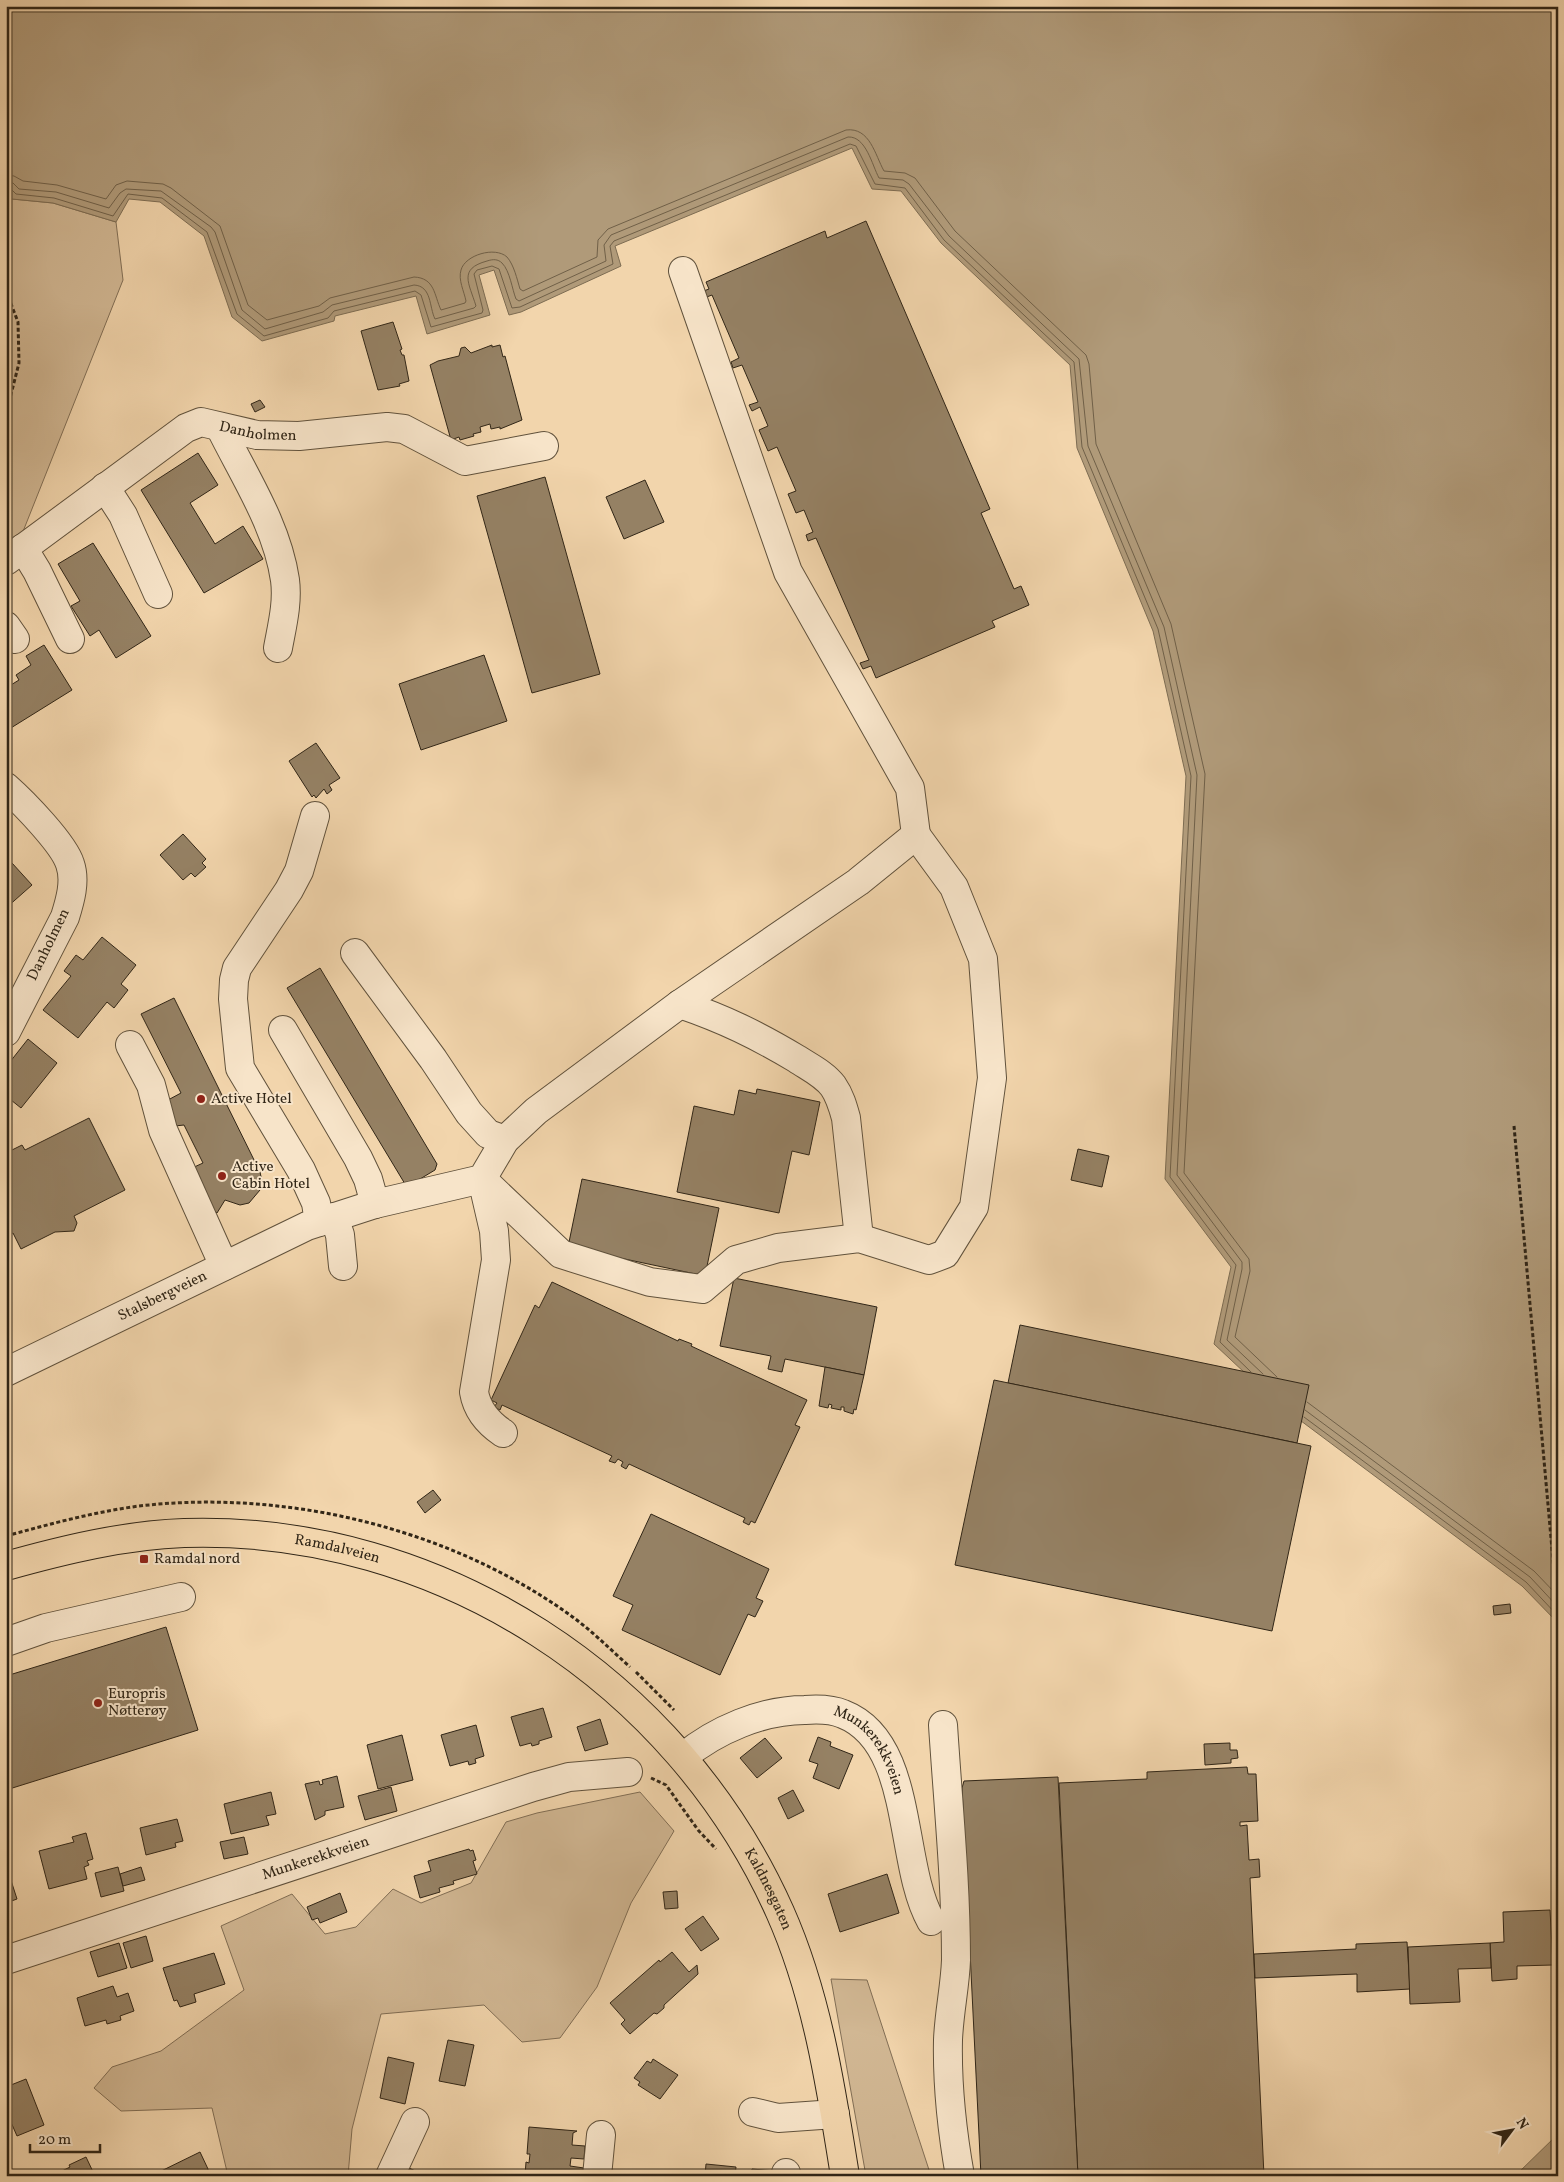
<svg xmlns="http://www.w3.org/2000/svg" width="1564" height="2182" font-family="Vollkorn,serif">
<style>
.green{fill:#d1b793;stroke:#816e55}
.water{fill:#b09a79;stroke:#7d6c52}
.lines{fill:none;stroke-linecap:round;stroke-linejoin:round}
.shore{stroke:#706048;stroke-width:1}
.building{fill:#958164;stroke:#312617}
.minor-casing{stroke:#61523c;stroke-width:30}
.major-casing{stroke:#312617;stroke-width:30}
.path{stroke:#312617;stroke-width:3;stroke-dasharray:4 2.5;stroke-linecap:butt}
.minor{stroke:#f7e4c9;stroke-width:28}
.major{stroke:#f2d5ac;stroke-width:28}
.poi-dot{fill:#8f2418;stroke:#f7e4c9;stroke-width:2}
.labels{text-anchor:middle;dominant-baseline:central;stroke-width:4;stroke-linejoin:round;paint-order:stroke}
.street-label{font-size:15px;fill:#312617;stroke:#f7e4c9}
.poi-label{font-size:15px;fill:#312617;stroke:#f7e4c9;text-anchor:start}
</style>
<rect width="100%" height="100%" fill="#f2d5ac"/>
<filter id="stains"><feTurbulence type="fractalNoise" baseFrequency=".004" numOctaves="4"/><feColorMatrix values="0 0 0 0 .2 0 0 0 0 .09 0 0 0 0 .02 0 0 0 .5 -.17"/></filter>
<radialGradient id="worn" r=".72"><stop offset=".6" stop-color="#630" stop-opacity="0"/><stop offset="1" stop-color="#630" stop-opacity=".3"/></radialGradient>
<!-- green -->
<g class="green">
<polygon points="6,190 12,199 53,203 116,222 123,280 22,534 6,544"/>
<polygon points="640,1792 674,1831 631,1903 597,1987 560,2038 522,2042 484,2005 381,2014 352,2129 348,2176 228,2176 212,2108 121,2111 94,2088 112,2067 161,2051 244,1990 221,1926 292,1894 325,1934 356,1927 393,1889 421,1903 471,1883 506,1822 537,1813"/>
<polygon points="831,1979 867,1980 931,2176 866,2176"/>
</g>
<!-- water -->
<g class="water">
<polygon points="6,6 1558,6 1558,1623 1522,1586 1277,1403 1214,1344 1231,1267 1165,1179 1186,776 1153,631 1077,448 1070,365 941,243 901,191 872,189 852,148 615,246 621,266 521,312 509,315 494,270 479,275 490,315 427,334 416,296 335,316 334,321 262,341 232,317 204,236 160,202 129,199 116,222 53,203 12,199 6,190"/>
<polygon points="1558,2134 1558,2176 1515,2176"/>
</g>
<g class="lines">
<!-- shore -->
<g class="shore">
<path d="M6 175 14 176 23 181 57 185 106 199 116 185 127 181 163 184 171 188 220 226 248 305 267 320 319 306 330 298 414 277C435 278 434 295 441 310L465 303 466 301C464 291 458 280 461 270 465 255 495 246 507 257 514 265 517 279 520 289L523 291 597 257 598 240 608 229 846 130C870 127 875 155 884 171L905 173 915 178 955 231 1086 355 1089 364 1096 444 1171 624 1205 774 1184 1173 1249 1259 1250 1271 1235 1337 1277 1377"/>
<path d="M6 182 13 183 19 189 56 192 109 208 120 193 126 189 161 191 211 227 215 232 242 310 265 329 323 312 332 305 414 285C432 286 429 307 435 319L474 308 476 306C469 283 458 269 487 261 493 259 498 259 502 263 510 271 512 289 516 299L519 301 606 261 604 245 611 235 848 137C866 136 872 165 879 178L903 180 909 184 949 236 1079 359 1088 446 1164 627 1197 775 1177 1175 1242 1262V1269L1227 1340 1263 1374"/>
<polyline points="6,188 11,189 16,194 54,198 113,216 128,194 162,198 207,232 237,314 264,336 328,318 334,311 415,291 421,295 431,327 482,313 483,310 474,274 477,270 492,266 499,269 512,308 520,307 613,264 610,246 614,241 850,144 856,146 875,184 905,188 944,240 1074,362 1082,447 1158,629 1191,776 1170,1177 1236,1265 1220,1342 1251,1372"/>
<polyline points="1307,1402 1534,1571 1558,1596"/>
<polyline points="1305,1410 1530,1577 1558,1607"/>
<polyline points="1304,1417 1526,1582 1558,1616"/>
</g>
</g>
<!-- building -->
<g class="building">
<polygon points="866,221 990,509 981,513 1014,589 1021,586 1029,605 992,621 995,627 876,678 871,666 863,669 860,663 869,660 816,538 808,541 806,535 813,532 804,510 796,513 788,494 796,491 777,447 768,451 759,430 768,426 760,407 752,411 749,405 758,402 742,365 733,368 731,362 739,358 712,295 704,298 701,292 709,289 706,282 825,231 827,238"/>
<polygon points="393,322 402,349 400,350 402,355 404,355 409,381 399,384 400,386 378,390 361,331"/>
<polygon points="492,345 492,347 500,345 503,357 505,356 522,420 500,429 500,427 491,429 490,424 480,427 481,432 473,434 474,436 460,440 459,437 451,440 430,365 438,361 459,356 461,348 465,347 471,353"/>
<polygon points="260,400 265,407 255,412 251,404"/>
<polygon points="198,453 218,485 190,503 215,544 243,526 263,559 204,593 141,490"/>
<polygon points="545,477 600,674 532,693 477,496"/>
<polygon points="645,480 664,522 624,539 606,497"/>
<polygon points="93,543 151,636 116,658 99,630 90,636 71,606 80,601 58,564"/>
<polygon points="44,645 72,690 6,731 6,688 19,680 16,675 31,665 26,656"/>
<polygon points="484,655 507,721 421,750 399,684"/>
<polygon points="316,743 340,778 329,785 332,790 327,794 324,789 316,798 314,795 312,797 289,761"/>
<polygon points="183,834 206,859 202,863 206,867 195,877 191,873 183,880 160,855"/>
<polygon points="12,863 32,885 6,908 6,869"/>
<polygon points="102,937 136,965 121,984 128,990 114,1008 107,1002 78,1038 43,1010 71,976 64,971 76,955 83,960"/>
<polygon points="320,968 437,1164 435,1170 410,1185 405,1184 287,988"/>
<polygon points="174,998 260,1172 262,1181 260,1190 249,1203 240,1205 225,1200 217,1213 210,1206 190,1169 203,1163 184,1125 175,1126 168,1100 181,1093 141,1014"/>
<polygon points="28,1039 57,1063 21,1108 6,1096 6,1067"/>
<polygon points="757,1089 820,1102 809,1155 792,1151 779,1213 677,1192 694,1106 734,1115 739,1090 756,1094"/>
<polygon points="89,1118 125,1190 74,1216 77,1223 74,1231 55,1232 21,1249 13,1233 6,1236 6,1153 22,1145 25,1150"/>
<polygon points="1078,1149 1109,1156 1102,1187 1071,1180"/>
<polygon points="582,1179 719,1208 705,1276 568,1247"/>
<polygon points="734,1278 877,1307 864,1375 785,1359 782,1372 768,1369 771,1356 720,1346"/>
<polygon points="552,1282 678,1341 679,1339 692,1344 691,1346 807,1400 795,1425 800,1427 755,1523 751,1521 749,1525 743,1522 745,1518 629,1464 626,1469 621,1466 623,1462 618,1459 615,1463 609,1461 612,1456 502,1405 500,1410 494,1407 497,1403 491,1400 535,1305 539,1308"/>
<polygon points="1020,1325 1309,1385 1297,1443 1008,1383"/>
<polygon points="825,1367 864,1375 856,1410 854,1409 853,1414 844,1411 844,1407 841,1407 841,1410 831,1408 832,1405 829,1404 828,1408 819,1406"/>
<polygon points="994,1380 1311,1446 1272,1631 955,1565"/>
<polygon points="433,1490 441,1500 425,1513 417,1502"/>
<polygon points="651,1514 769,1569 756,1598 763,1601 755,1617 748,1614 720,1675 622,1630 633,1605 613,1596"/>
<polygon points="1510,1604 1511,1613 1494,1615 1493,1606"/>
<polygon points="166,1627 198,1730 6,1790 6,1676"/>
<polygon points="543,1708 552,1737 539,1741 539,1744 532,1746 531,1743 520,1746 511,1717"/>
<polygon points="600,1719 608,1744 585,1751 577,1727"/>
<polygon points="476,1725 484,1756 475,1759 476,1763 469,1765 468,1761 450,1766 441,1735"/>
<polygon points="402,1735 413,1780 378,1789 367,1745"/>
<polygon points="818,1737 831,1742 830,1746 853,1755 839,1789 813,1778 818,1764 809,1761"/>
<polygon points="765,1738 782,1758 757,1778 740,1758"/>
<polygon points="1230,1743 1230,1750 1237,1750 1238,1758 1231,1759 1231,1763 1205,1765 1204,1744"/>
<polygon points="1247,1767 1248,1774 1256,1774 1258,1821 1240,1822 1240,1826 1247,1825 1249,1860 1259,1859 1260,1877 1250,1878 1264,2176 1078,2176 1059,1783 1147,1779 1147,1772"/>
<polygon points="337,1776 344,1807 325,1811 325,1815 315,1820 305,1784 319,1781 320,1785 323,1784 322,1780"/>
<polygon points="1058,1777 1078,2176 981,2176 962,1788 964,1781"/>
<polygon points="391,1787 397,1811 365,1820 358,1796"/>
<polygon points="793,1790 804,1811 788,1819 778,1798"/>
<polygon points="271,1792 276,1814 266,1816 269,1825 231,1834 224,1804"/>
<polygon points="177,1819 183,1841 175,1843 176,1847 146,1855 140,1828"/>
<polygon points="86,1833 93,1859 87,1861 89,1865 84,1867 87,1879 49,1889 39,1851 74,1842 72,1837"/>
<polygon points="244,1837 248,1854 224,1859 220,1842"/>
<polygon points="469,1849 470,1851 473,1850 476,1860 473,1861 477,1874 453,1881 454,1884 439,1888 440,1892 420,1898 414,1876 431,1871 428,1861"/>
<polygon points="118,1867 124,1891 101,1897 95,1873"/>
<polygon points="141,1867 145,1880 123,1886 120,1874"/>
<polygon points="7,1868 17,1899 6,1903 6,1869"/>
<polygon points="887,1874 899,1913 840,1932 828,1894"/>
<polygon points="677,1891 678,1908 665,1909 663,1892"/>
<polygon points="340,1893 347,1912 320,1923 318,1918 312,1920 307,1907"/>
<polygon points="1550,1910 1553,1965 1517,1966 1517,1979 1492,1981 1490,1943 1504,1942 1503,1912"/>
<polygon points="703,1916 719,1939 701,1951 685,1929"/>
<polygon points="146,1936 153,1961 131,1968 123,1943"/>
<polygon points="1407,1942 1410,1989 1357,1992 1357,1974 1255,1978 1254,1954 1356,1949 1356,1944"/>
<polygon points="119,1943 127,1968 98,1977 90,1952"/>
<polygon points="1490,1943 1491,1968 1458,1969 1460,2002 1410,2004 1408,1947"/>
<polygon points="672,1952 689,1972 697,1965 698,1974 664,2005 664,2008 657,2014 654,2013 630,2034 621,2024 625,2020 610,2003 659,1960 660,1962"/>
<polygon points="214,1953 225,1984 194,1994 196,2002 180,2007 177,2000 174,2001 163,1968"/>
<polygon points="113,1986 117,1997 128,1993 134,2011 120,2016 121,2020 107,2024 106,2020 85,2026 77,1998"/>
<polygon points="448,2040 474,2045 465,2086 439,2081"/>
<polygon points="388,2057 414,2063 405,2104 380,2098"/>
<polygon points="653,2059 678,2075 660,2099 638,2085 640,2082 634,2078 647,2061 651,2063"/>
<polygon points="26,2079 44,2125 17,2136 10,2120 6,2121 6,2087"/>
<polygon points="529,2127 577,2131 573,2133 572,2145 585,2146 584,2159 571,2158 570,2166 584,2168 583,2176 525,2176 526,2162 529,2163 530,2154 527,2154"/>
<polygon points="200,2152 208,2169 208,2176 151,2176"/>
<polygon points="86,2157 95,2176 52,2176 70,2167 69,2165"/>
<polygon points="706,2164 736,2167 735,2176 705,2176"/>
<polygon points="409,2168 426,2176 406,2176"/>
<polygon points="752,2169 775,2171 774,2176 751,2176"/>
</g>
<g class="lines">
<defs>
<g id="minor">
<path d="M220 427C244 476 277 525 285 580 288 603 282 626 278 648"/>
<polyline points="105,487 123,515 158,594"/>
<polyline points="23,548 37,571 70,639"/>
<path id="s1" d="M6 561 186 428 201 422 257 435 299 436 387 427 404 429 465 461 544 446"/>
<polyline points="6,626 15,639"/>
<path d="M6 787C23 802 64 844 70 864 76 881 70 901 65 917L6 1032"/>
<polyline points="315,816 299,871 289,890 237,968 234,980 233,999 240,1068 301,1170 316,1203 319,1222"/>
<polyline points="355,953 433,1059 469,1113 488,1134 505,1140"/>
<path d="M680 1004C724 1019 757 1035 797 1059 809 1067 824 1074 833 1086 840 1096 843 1107 846 1118L859 1238"/>
<polyline points="283,1030 358,1158 368,1179 375,1204"/>
<polyline points="130,1045 151,1085 163,1130 224,1266"/>
<polyline points="334,1217 340,1235 343,1266"/>
<path id="s2" d="M6 1372 307 1226 375 1204 482 1179 505 1140 536 1111 680 1004 858 882 916 835 910 788 788 572 683 271"/>
<path d="M503 1433C488 1423 477 1410 474 1392L496 1260 494 1231 482 1179 561 1254 650 1282 702 1289 736 1260 778 1248 859 1238 929 1260 945 1254 974 1207 992 1078 983 959 954 887 916 835"/>
<polyline points="6,1642 46,1628 181,1597"/>
<path d="M943 1725C948 1803 956 1882 956 1960 955 1987 949 2013 948 2040 947 2086 952 2131 960 2176"/>
<path id="s3" d="M683 1757C716 1730 762 1710 805 1710 818 1709 831 1709 843 1714 915 1742 898 1863 931 1921"/>
<path id="s4" d="M6 1960 533 1787 569 1777 628 1772"/>
<polyline points="753,2112 778,2118 835,2114"/>
<polyline points="786,2173 786,2176"/>
<polyline points="390,2176 415,2122"/>
<polyline points="597,2176 601,2135"/>
</g>
<g id="major">
<path id="s5" d="M6 1566C63 1550 125 1535 184 1533 439 1525 677 1681 780 1912 817 1995 831 2087 845 2176"/>
</g>
</defs>
<!-- minor casing -->
<use href="#minor" class="minor-casing"/>
<!-- major casing -->
<use href="#major" class="major-casing"/>
<!-- path -->
<g class="path">
<polyline points="6,291 18,322 19,363 6,414"/>
<polyline points="1514,1126 1558,1616"/>
<path d="M6 1536C50 1524 94 1512 139 1506 286 1489 449 1528 570 1615 591 1630 610 1649 630 1667"/>
<polyline points="636,1672 674,1710"/>
<polyline points="651,1778 666,1785 698,1830 716,1849"/>
</g>
<!-- minor -->
<use href="#minor" class="minor"/>
<!-- major -->
<use href="#major" class="major"/>
</g>
<!-- markers -->
<g class="poi-dot">
<circle cx="201" cy="1099" r="5"/>
<circle cx="222" cy="1176" r="5"/>
<rect x="139" y="1554" width="10" height="10" rx="2.5"/>
<circle cx="98" cy="1703" r="5"/>
</g>
<g class="labels">
<!-- street labels -->
<g class="street-label">
<text stroke="none"><textPath href="#s1" startOffset="298">Danholmen</textPath></text>
<text transform="translate(49 945) rotate(-64)">Danholmen</text>
<text stroke="none"><textPath href="#s2" startOffset="174">Stalsbergveien</textPath></text>
<text stroke="none"><textPath href="#s5" startOffset="336">Ramdalveien</textPath></text>
<text stroke="none"><textPath href="#s3" startOffset="218">Munkerekkveien</textPath></text>
<text stroke="none"><textPath href="#s4" startOffset="326">Munkerekkveien</textPath></text>
<text stroke="none"><textPath href="#s5" startOffset="904">Kaldnesgaten</textPath></text>
</g>
<!-- poi labels -->
<g class="poi-label">
<text x="211" y="1099">Active Hotel</text>
<text x="232" y="1167">Active<tspan x="232" dy="17">Cabin Hotel</tspan></text>
<text x="154" y="1559">Ramdal nord</text>
<text x="108" y="1694">Europris<tspan x="108" dy="17">Nøtterøy</tspan></text>
</g>
</g>
<!-- margin -->
<rect width="1564" height="2182" fill="none" stroke="#f2d5ac" stroke-width="25"/>
<rect x="8" y="8" width="1549" height="2167" fill="none" stroke="#312617" stroke-width="2.5"/>
<rect x="12" y="12" width="1539" height="2157" fill="none" stroke="#312617"/>
<!-- north arrow -->
<g transform="translate(1512 2130) rotate(58)" stroke="#f7e4c9" stroke-width="4" paint-order="stroke">
<path d="M0-4L9 19L0 12L-9 19Z" fill="#312617"/>
<text y="-8" font-size="14" font-weight="bold" text-anchor="middle" fill="#312617">N</text>
</g>
<!-- scale -->
<path d="M30 2144v8h70v-8" fill="none" stroke="#312617" stroke-width="2.5"/>
<text x="38" y="2144" font-size="15" fill="#312617" stroke="#f7e4c9" stroke-width="4" paint-order="stroke">20 m</text>
<rect width="100%" height="100%" filter="url(#stains)"/>
<rect width="100%" height="100%" fill="url(#worn)"/>
</svg>
